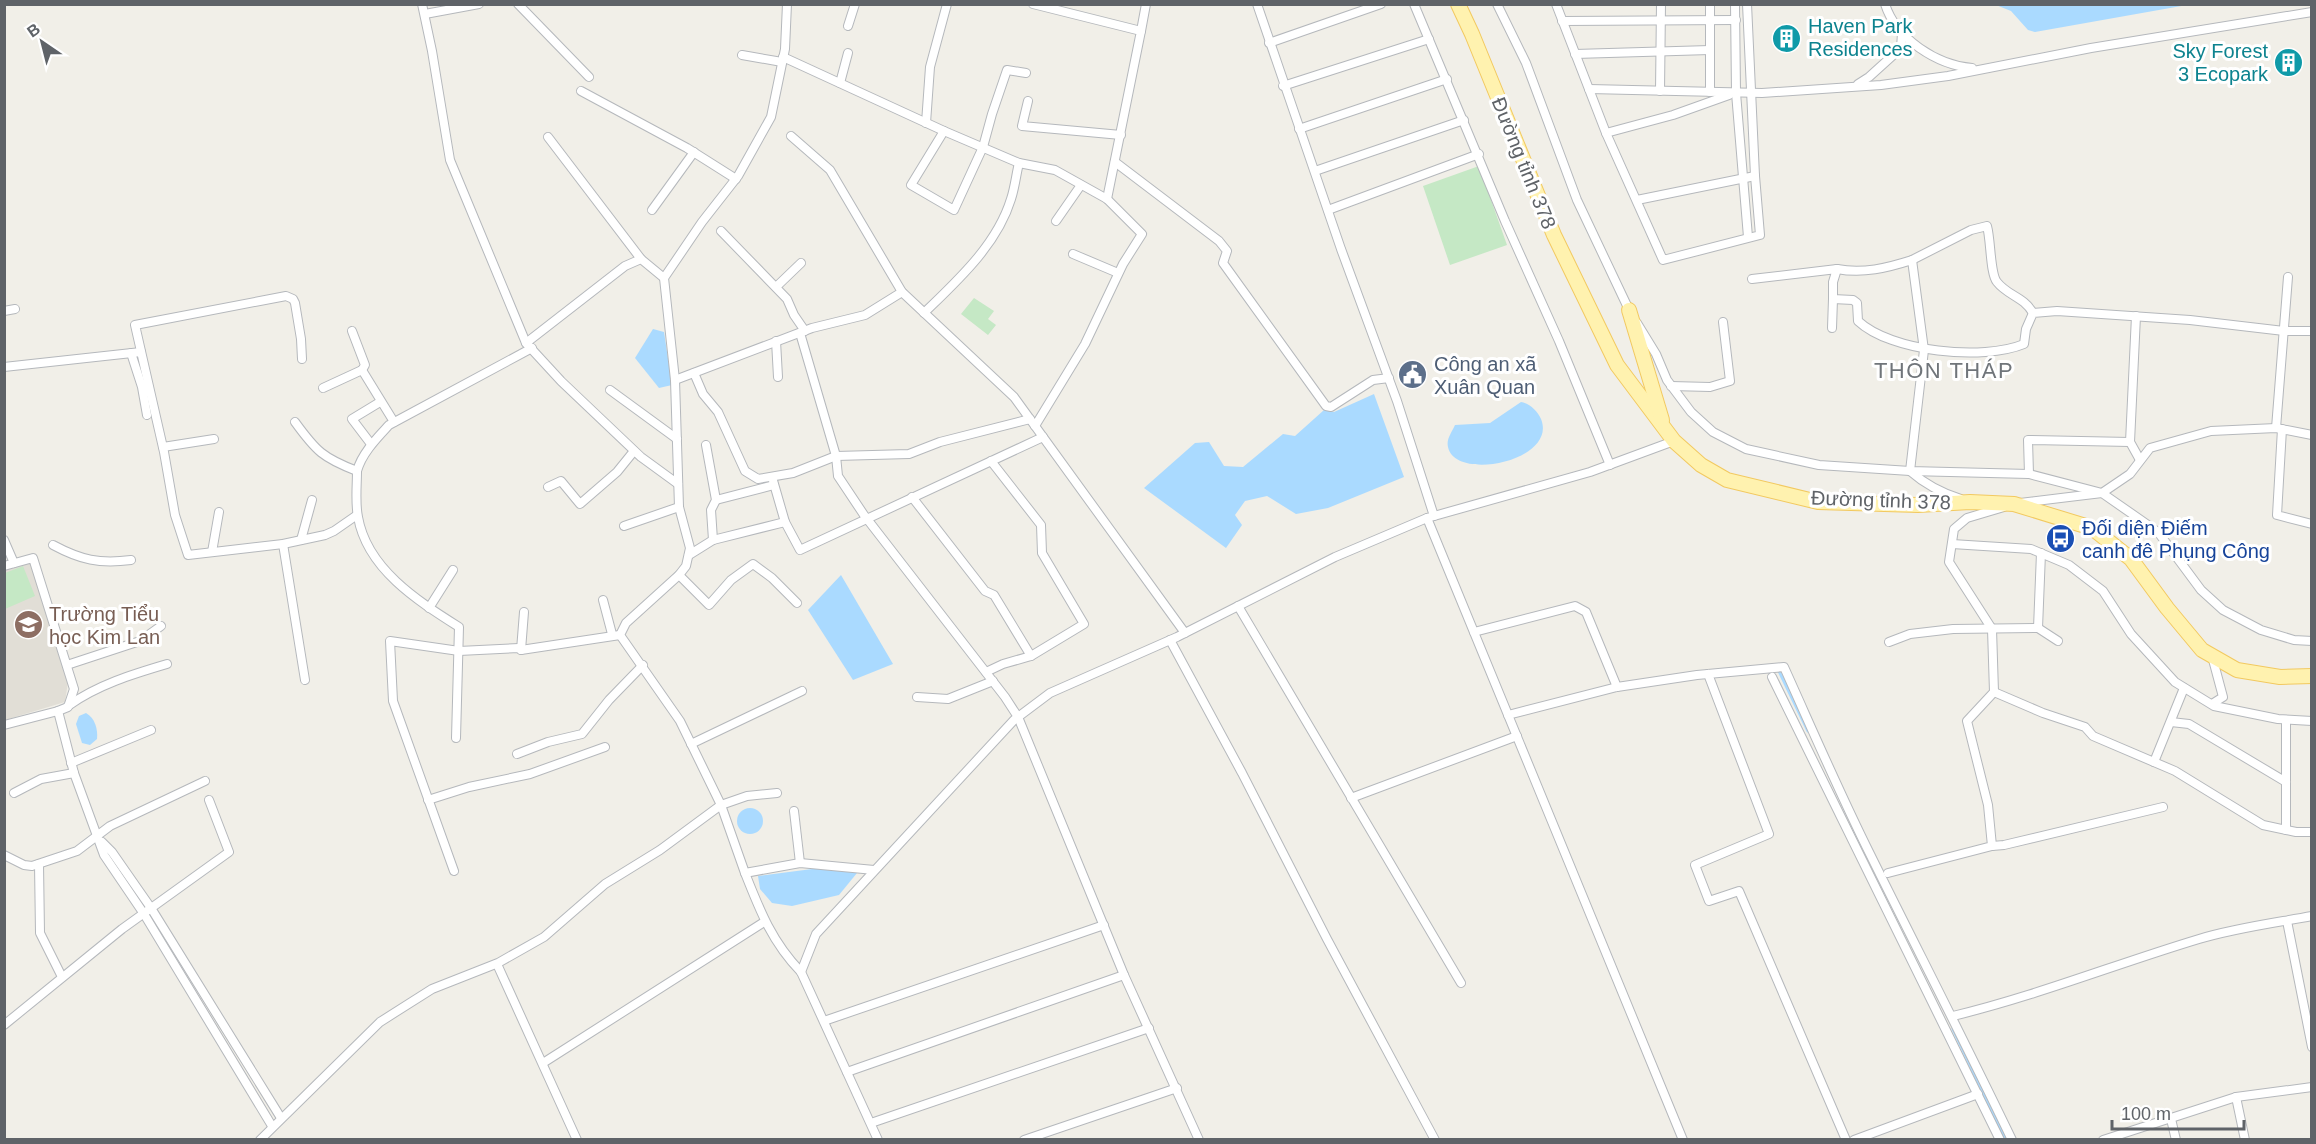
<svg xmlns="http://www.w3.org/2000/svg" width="2316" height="1144" font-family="Helvetica,sans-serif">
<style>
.education{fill:#e1ded6}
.green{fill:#c5e8c5}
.water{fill:#aadaff}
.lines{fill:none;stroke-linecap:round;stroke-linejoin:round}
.stream{stroke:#aadaff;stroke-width:3}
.minor-casing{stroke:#b5b8bc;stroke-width:10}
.primary-casing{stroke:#f2c960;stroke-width:16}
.minor{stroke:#fff;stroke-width:8}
.primary{stroke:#fff2af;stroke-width:14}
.labels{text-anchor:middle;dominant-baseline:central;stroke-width:6;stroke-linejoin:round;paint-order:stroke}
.culture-label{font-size:20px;fill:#0d838f;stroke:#fff;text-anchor:start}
.street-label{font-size:20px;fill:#5f6368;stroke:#fff}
.service-label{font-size:20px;fill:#4e5e75;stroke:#fff;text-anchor:start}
.transit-label{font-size:20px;fill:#164399;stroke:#fff;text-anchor:start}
.education-label{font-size:20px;fill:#785e54;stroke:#fff;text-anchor:start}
.quarter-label{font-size:22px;letter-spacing:1.5px;fill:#70757a;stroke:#fff}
</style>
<rect width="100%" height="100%" fill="#f1efe8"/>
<!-- education -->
<polygon class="education" points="32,561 68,682 65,702 5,720 5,569"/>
<!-- green -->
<g class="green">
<polygon points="1479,166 1507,245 1450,265 1423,186"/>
<polygon points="974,298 994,311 988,319 996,325 988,335 961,314"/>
<polygon points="23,566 35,596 5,609 5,573"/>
</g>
<!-- water -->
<g class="water">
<polygon points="1996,5 1996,4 2187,5 2035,32 2028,30 2011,11"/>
<polygon points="653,329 664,332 672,385 659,388 635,358"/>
<polygon points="1374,394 1404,477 1328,508 1296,514 1267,496 1245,501 1235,515 1242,525 1226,548 1144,488 1195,443 1209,442 1224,466 1243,467 1283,434 1295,436 1324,410 1334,412"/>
<path d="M1521 402C1529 403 1538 411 1541 419 1558 461 1455 482 1448 447 1446 439 1452 432 1455 425L1490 423Z"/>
<polygon points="841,575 893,664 853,680 808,610"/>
<path d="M86 713C95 718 98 729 97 739L90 745 82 743 76 724 79 716Z"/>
<circle cx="750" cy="821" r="13"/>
<polygon points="812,869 834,869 857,873 839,895 792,906 772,903 760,889 758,876"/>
</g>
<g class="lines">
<!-- stream -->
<g class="stream">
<polyline points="1779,671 1808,731"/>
<polyline points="1953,1029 2006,1140"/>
</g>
<defs>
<g id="minor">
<polyline points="422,4 432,51 450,160 526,343 561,381 641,457 678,484"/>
<polyline points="518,4 589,77"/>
<polyline points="787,4 785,49 771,117 738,176 702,222 664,278 675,380 679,507 690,548 686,566 679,575 626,623 620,635 680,721 721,805 745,873 800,863 874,870"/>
<polyline points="1033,4 1141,31 1107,199"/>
<polyline points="1257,4 1341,249 1397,401 1434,516"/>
<polyline points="1414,4 1505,221 1559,341 1610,465"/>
<polyline points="1497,4 1526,63 1577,200 1630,312"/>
<polyline points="1556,4 1606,133 1663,260 1760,235 1755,176 1747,4"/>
<polyline points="1710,4 1710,92"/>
<polyline points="1735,4 1736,93 1748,237"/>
<path d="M1885 4C1896 39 1937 65 1972 68"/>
<polyline points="425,14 479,4"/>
<polyline points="1562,21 1736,20"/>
<polyline points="848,26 855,4"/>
<polyline points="1141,31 1146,4"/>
<polyline points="1269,43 1381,4"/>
<polyline points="1575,54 1710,50"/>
<polyline points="742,55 782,62"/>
<path d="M783 57 944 131 1019 163C1016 175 1015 187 1011 199 997 245 957 281 924 313"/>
<polyline points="840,83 848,53"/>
<polyline points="1858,84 1869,77 1901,48 1902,33"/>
<polyline points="1283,86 1429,39"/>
<polyline points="1589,89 1762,93 1881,85 1948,76 2091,48 2312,12"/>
<polyline points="581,91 687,148 736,179"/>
<polyline points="1660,91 1661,4"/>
<polyline points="1028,101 1022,126 1121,135"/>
<polyline points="926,123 930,67 947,4"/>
<polyline points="1299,129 1447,79"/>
<polyline points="944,131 911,185 954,210 983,147 992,114 1007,70 1026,73"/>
<polyline points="1606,133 1673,115 1729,95"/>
<polyline points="791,136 830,170 902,292 1014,397 1185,633"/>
<polyline points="548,137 641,259"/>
<polyline points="1115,162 1219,241 1227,251 1223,263 1326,406 1331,407 1373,380 1389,378"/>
<polyline points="1019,163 1055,170 1107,199 1142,234 1123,264 1085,344 1035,426"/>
<polyline points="1315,171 1464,120"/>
<polyline points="1637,200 1755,176"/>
<polyline points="652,210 694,152"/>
<polyline points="1328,210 1479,154"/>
<polyline points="1056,221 1081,185"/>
<polyline points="721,231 787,299 794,315 805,331"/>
<polyline points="1073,254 1118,273"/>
<path d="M1912 260 1971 230 1987 226C1991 240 1990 274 1997 282 2008 296 2023 296 2033 313"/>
<path d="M1837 269C1863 274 1887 268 1912 260L1924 350 1910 471C1926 485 1941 493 1961 499"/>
<path d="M1752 279 1837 269 1833 282V299L1853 300 1857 303 1858 321C1891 352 1983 361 2024 344L2026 329 2033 313 2057 311 2190 320 2284 331H2312"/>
<polyline points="776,287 801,263"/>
<polyline points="4,311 15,309"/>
<polyline points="2136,316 2130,442 2140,460"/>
<polyline points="1637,323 1656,354 1667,380 1691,412 1713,432 1746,449 1819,465 1910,471 2029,474 2102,493 2158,532 2201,590 2223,610 2261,630 2294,640 2312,641"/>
<polyline points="1832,328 1833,299"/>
<polyline points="352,331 365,365 362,370"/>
<polyline points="800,333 836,456 838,476 864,515 1005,697 1018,717 1124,975 1199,1140"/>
<polyline points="776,341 778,377"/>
<polyline points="526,343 625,266 641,259 664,278"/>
<polyline points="131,353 142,387 147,415"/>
<polyline points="302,359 301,339 295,303 293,299 286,296 135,325 164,452 175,515 188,555 283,544 325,535 334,531 357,515"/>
<polyline points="4,367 141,352"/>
<polyline points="694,373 703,394 718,412 745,471 758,479 793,473 836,456 909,454 940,442 1030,419"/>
<polyline points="675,380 812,328 865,315 902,292"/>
<polyline points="1671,386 1710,387 1730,381 1723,322"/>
<polyline points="323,388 362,370 394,422"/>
<polyline points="610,390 677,439"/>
<path d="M295 422C316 451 323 458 357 471"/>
<polyline points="2276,428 2288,277"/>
<polyline points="2282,429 2277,515 2312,524"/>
<polyline points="371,444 352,419 380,402"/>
<polyline points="706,445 716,500 711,510 713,540"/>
<polyline points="163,447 214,439"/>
<polyline points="2029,474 2028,440 2130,442"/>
<polyline points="772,477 785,522 800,550 1043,437"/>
<polyline points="548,487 561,481 580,504 617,472 634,451"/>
<polyline points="912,497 985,591 994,595 1031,656"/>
<polyline points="716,500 774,485"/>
<polyline points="2020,503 2102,493 2130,474 2150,448 2211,431 2276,428 2312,435"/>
<polyline points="1427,518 1683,1140"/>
<polyline points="624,526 679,507"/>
<polyline points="4,540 14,563"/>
<polyline points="301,540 312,500"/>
<polyline points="283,544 305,680"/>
<polyline points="1952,544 2031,549 2069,565 2103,591 2131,634 2175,682 2214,706 2278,719 2312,721"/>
<path d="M53 545C81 560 99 564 131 560"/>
<polyline points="212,552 219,512"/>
<polyline points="689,555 713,540 785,522"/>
<polyline points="4,566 33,558 74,689 68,707 58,711 74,773 104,855 144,914 272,1126"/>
<polyline points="679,575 709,605 731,580 753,564 772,578 797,603"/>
<polyline points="603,600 612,634"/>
<polyline points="1238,606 1461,983"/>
<polyline points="429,608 453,570"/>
<polyline points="2038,628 2041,553"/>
<polyline points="1474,632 1575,606 1586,612 1617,687"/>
<polyline points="1170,640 1242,773 1327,939 1435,1140"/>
<polyline points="1889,642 1910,634 1953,629 2038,628 2058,641"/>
<polyline points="521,650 524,612"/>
<polyline points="67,665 140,641 161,626"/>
<polyline points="986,672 1003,664 1031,656 1084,624 1042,553 1041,525 991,461"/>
<polyline points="1708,674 1769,834 1695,865 1709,901 1739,891 1846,1140"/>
<polyline points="1772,677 2000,1140"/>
<polyline points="1994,692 2043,713 2085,727 2093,736 2175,771 2263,825 2296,832 2312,832"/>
<polyline points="917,697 948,699 993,681"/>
<polyline points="2212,704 2223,697 2212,656"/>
<path d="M68 706C97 685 133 674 167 664"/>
<path d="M1508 715 1617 687 1697 675 1784 667C1812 729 1839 792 1870 854 1917 949 1966 1044 2012 1140"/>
<polyline points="2286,720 2286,830"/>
<polyline points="2171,722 2189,724 2286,782"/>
<polyline points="4,725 58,711"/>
<path d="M456 738 459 627C418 601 367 569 358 517 355 503 357 486 357 471 362 453 377 438 389 425L532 348"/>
<polyline points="691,744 802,691"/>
<polyline points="517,754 548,742 582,734 609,700 643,665"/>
<polyline points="2154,762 2184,688"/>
<polyline points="71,763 151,730"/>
<polyline points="14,793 41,779 74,773"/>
<polyline points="1351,798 1517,736"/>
<polyline points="428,800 469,787 530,774 605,747"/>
<polyline points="794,811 800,863"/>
<polyline points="102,842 112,852 151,908 281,1118"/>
<polyline points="1992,846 2004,845 2163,807"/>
<polyline points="4,855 24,865 32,866 77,851 110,826 205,781"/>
<polyline points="39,864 40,933 62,977"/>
<polyline points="454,871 393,701 390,641 459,651 519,648 521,650 620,635"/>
<path d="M745 873C760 911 772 942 801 972L878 1140"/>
<polyline points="1888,873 1992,846 1988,805 1967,721 1994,692 1992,629 1949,562 1954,529 1967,518 2004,507"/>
<polyline points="2287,921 2312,1047"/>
<polyline points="497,964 577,1140"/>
<polyline points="801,972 816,934 1014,720 1050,693 1177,637 1335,557 1427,518 1590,472 1674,441"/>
<path d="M1953 1016C2036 996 2116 964 2199 939 2235 928 2274 923 2312 916"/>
<polyline points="824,1021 1104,925"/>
<polyline points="4,1025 122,929 229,852 209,800"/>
<polyline points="543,1063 764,922"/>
<polyline points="847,1072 1124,975"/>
<polyline points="2236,1097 2245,1140"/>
<polyline points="2171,1119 2176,1140"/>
<polyline points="871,1123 1149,1028"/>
<polyline points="260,1140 380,1022 432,989 498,963 544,937 605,884 660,850 721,805 747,796 777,793"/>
<polyline points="1024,1140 1177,1088"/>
<polyline points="1854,1140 1978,1094"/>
<polyline points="2103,1140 2236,1097 2312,1087"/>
</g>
<g id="primary">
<polyline points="1458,4 1472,34 1554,235 1617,365 1674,441 1701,465 1727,480 1818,502 1918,505 1970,502 2014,504 2092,528 2131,559 2167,608 2202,650 2237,670 2280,677 2312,676"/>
<polyline points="1629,310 1662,420"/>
</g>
</defs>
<!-- minor casing -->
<use href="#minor" class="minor-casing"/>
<!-- primary casing -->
<use href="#primary" class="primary-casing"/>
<!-- minor -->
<use href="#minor" class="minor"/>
<!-- primary -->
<use href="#primary" class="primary"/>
</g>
<!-- icons -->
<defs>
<symbol id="building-disc" viewBox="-11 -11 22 22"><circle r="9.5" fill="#0f9aa8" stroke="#fff"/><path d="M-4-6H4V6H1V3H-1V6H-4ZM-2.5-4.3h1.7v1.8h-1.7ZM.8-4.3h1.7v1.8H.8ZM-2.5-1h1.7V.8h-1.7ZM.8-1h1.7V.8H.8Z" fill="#fff"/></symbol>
<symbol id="civic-disc" viewBox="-11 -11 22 22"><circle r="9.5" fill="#5c6f8a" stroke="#fff"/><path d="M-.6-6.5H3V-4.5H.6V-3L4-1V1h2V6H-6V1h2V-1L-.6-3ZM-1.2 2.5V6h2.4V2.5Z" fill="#fff"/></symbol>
<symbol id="bus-disc" viewBox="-11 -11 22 22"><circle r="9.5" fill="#1a4fb4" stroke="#fff"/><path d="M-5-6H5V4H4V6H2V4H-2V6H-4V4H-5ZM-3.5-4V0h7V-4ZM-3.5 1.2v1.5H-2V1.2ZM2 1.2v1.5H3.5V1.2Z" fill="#fff"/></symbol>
<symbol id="school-disc" viewBox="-11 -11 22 22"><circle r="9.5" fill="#8d6e63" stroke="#fff"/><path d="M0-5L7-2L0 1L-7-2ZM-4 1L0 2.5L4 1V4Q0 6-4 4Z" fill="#fff"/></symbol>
</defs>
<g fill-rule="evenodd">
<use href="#building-disc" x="1770" y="22" width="33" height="33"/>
<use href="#building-disc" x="2272" y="46" width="33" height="33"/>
<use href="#civic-disc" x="1396" y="358" width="33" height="33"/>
<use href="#bus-disc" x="2044" y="522" width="33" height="33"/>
<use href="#school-disc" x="12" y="608" width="33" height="33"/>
</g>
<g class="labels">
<!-- culture labels -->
<g class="culture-label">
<text x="1808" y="26">Haven Park<tspan x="1808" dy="23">Residences</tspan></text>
<text x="2268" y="51" text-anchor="end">Sky Forest<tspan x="2268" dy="23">3 Ecopark</tspan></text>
</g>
<!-- street labels -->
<g class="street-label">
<text transform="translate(1524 163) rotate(68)">Đường tỉnh 378</text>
<text transform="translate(1881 500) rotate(2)">Đường tỉnh 378</text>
</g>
<!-- service labels -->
<g class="service-label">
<text x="1434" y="364">Công an xã<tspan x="1434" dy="23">Xuân Quan</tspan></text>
</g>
<!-- transit labels -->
<g class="transit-label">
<text x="2082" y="528">Đối diện Điếm<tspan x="2082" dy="23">canh đê Phụng Công</tspan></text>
</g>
<!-- education labels -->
<g class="education-label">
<text x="49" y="614">Trường Tiểu<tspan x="49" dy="23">học Kim Lan</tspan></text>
</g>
<!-- quarter labels -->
<g class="quarter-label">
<text x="1944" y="370">THÔN THÁP</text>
</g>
</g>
<!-- border -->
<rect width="2316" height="1144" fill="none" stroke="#5f6368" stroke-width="12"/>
<!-- north arrow -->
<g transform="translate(42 42) rotate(325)" stroke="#ffffff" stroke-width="4.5" paint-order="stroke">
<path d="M0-4.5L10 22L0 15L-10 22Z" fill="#5f6368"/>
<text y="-9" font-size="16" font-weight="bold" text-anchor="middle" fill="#5f6368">B</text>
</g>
<!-- scale -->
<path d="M2112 1120v9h132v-9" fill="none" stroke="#5f6368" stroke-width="3"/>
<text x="2121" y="1120" font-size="18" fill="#5f6368" stroke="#ffffff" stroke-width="4.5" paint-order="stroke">100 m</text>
</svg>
